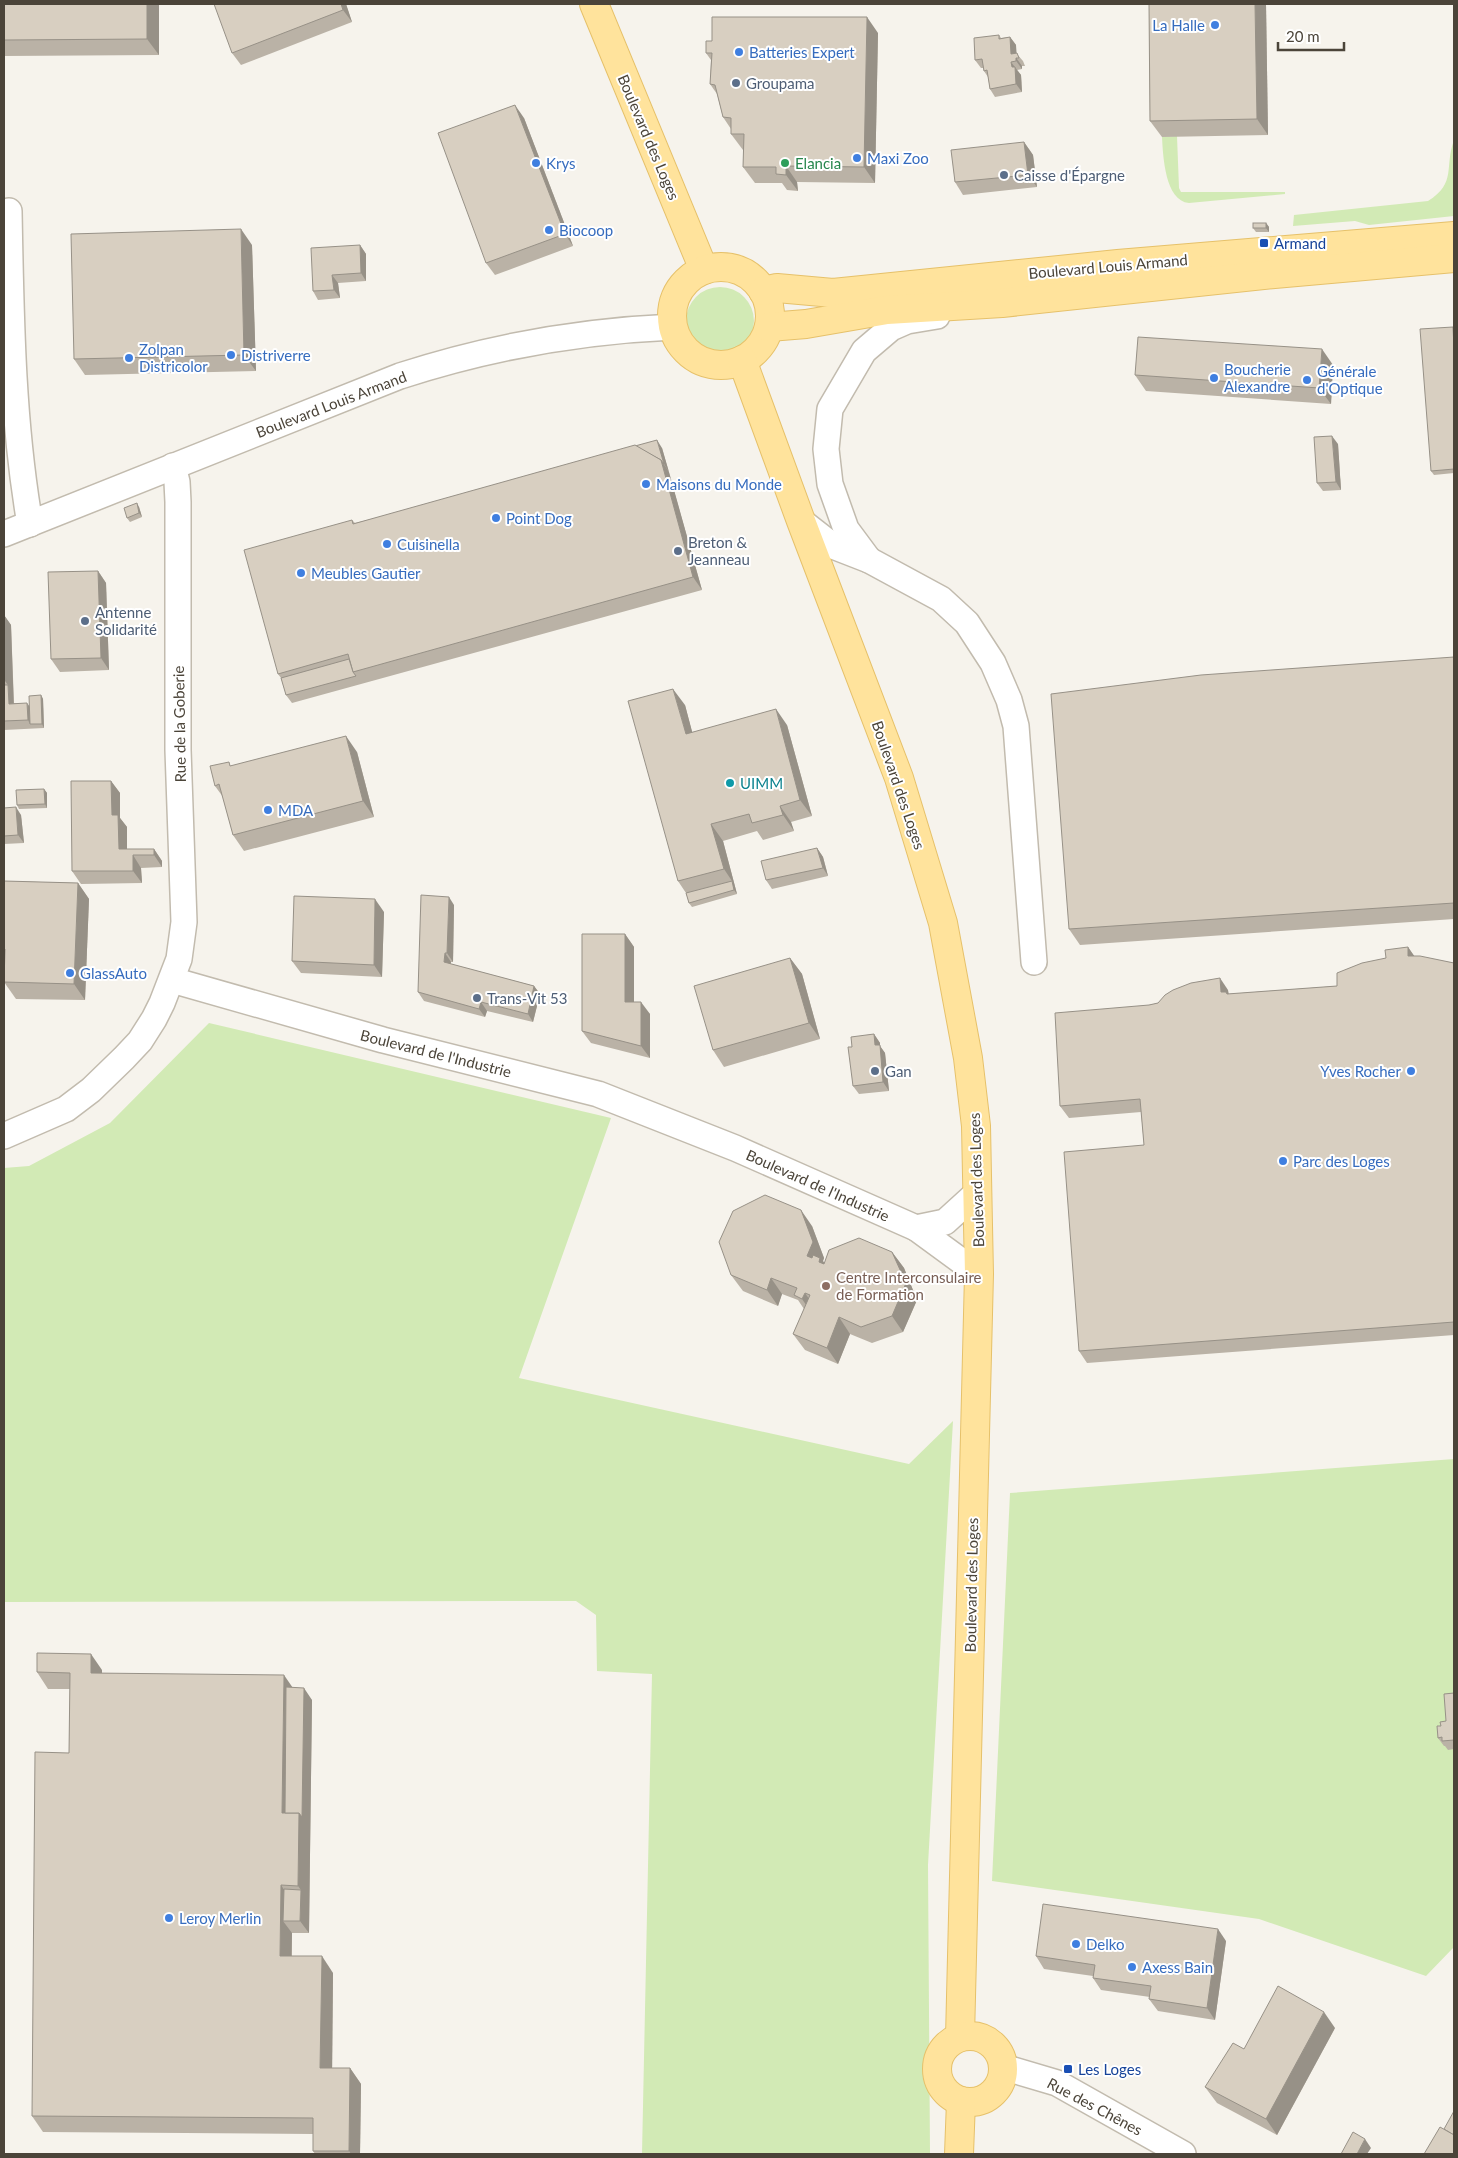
<svg xmlns="http://www.w3.org/2000/svg" width="1458" height="2158" font-family="Lato,sans-serif">
<style>
.green{fill:#d2eab5}
.lines{fill:none;stroke-linecap:round;stroke-linejoin:round}
.minor-casing{stroke:#c2bbae;stroke-width:28}
.major-casing{stroke:#e6c16a;stroke-width:30}
.minor{stroke:#fff;stroke-width:25}
.major{stroke:#ffe39c;stroke-width:28}
.wall{fill:#bab2a6}
.shaded-wall{fill:#979187}
.building{fill:#d8cfc1;stroke:#979187}
.shop-dot{fill:#3f7fe0;stroke:#fff;stroke-width:2}
.service-dot{fill:#5c6f8a;stroke:#fff;stroke-width:2}
.leisure-dot{fill:#2e9e5b;stroke:#fff;stroke-width:2}
.transit-dot{fill:#1a4fb4;stroke:#fff;stroke-width:2}
.culture-dot{fill:#0f9aa8;stroke:#fff;stroke-width:2}
.education-dot{fill:#8d6e63;stroke:#fff;stroke-width:2}
.labels{text-anchor:middle;dominant-baseline:central;stroke-width:4;stroke-linejoin:round;paint-order:stroke}
.shop-label{font-size:15px;fill:#366cbe;stroke:#fff;text-anchor:start}
.service-label{font-size:15px;fill:#4e5e75;stroke:#fff;text-anchor:start}
.street-label{font-size:15px;fill:#4b4439;stroke:#fff}
.leisure-label{font-size:15px;fill:#27864d;stroke:#fff;text-anchor:start}
.transit-label{font-size:15px;fill:#164399;stroke:#fff;text-anchor:start}
.culture-label{font-size:15px;fill:#0d838f;stroke:#fff;text-anchor:start}
.education-label{font-size:15px;fill:#785e54;stroke:#fff;text-anchor:start}
</style>
<rect width="100%" height="100%" fill="#f6f3ec"/>
<!-- green -->
<g class="green">
<path d="M1177 136 1179 188 1181 192H1285V194L1189 203C1165 201 1163 156 1162 137Z"/>
<path d="M1454 140V216L1369 225 1355 221 1293 226 1294 215 1428 201C1457 183 1444 167 1454 140Z"/>
<circle cx="720" cy="321" r="34"/>
<polygon points="209,1023 611,1118 519,1378 909,1464 953,1421 928,1865 930,2154 642,2154 652,1674 597,1671 596,1615 576,1601 4,1602 4,1168 29,1166 110,1123"/>
<polygon points="1454,1459 1454,1947 1426,1976 1259,1919 992,1881 1010,1493"/>
</g>
<g class="lines">
<defs>
<g id="minor">
<path d="M9 211C11 316 12 420 30 524"/>
<polyline points="801,521 833,546 869,560 941,599 967,623 993,663 1009,700 1016,726 1034,962"/>
<path d="M4 534 400 376C489 347 580 331 673 327"/>
<polyline points="869,560 846,529 830,484 826,449 830,409 864,351 891,328 907,321 937,316"/>
<polyline points="172,980 383,1040 598,1094 735,1148 916,1228"/>
<polyline points="4,1136 66,1109 91,1090 124,1058 140,1041 154,1019 162,1003 179,959 184,922 178,750 178,502 177,482 173,466"/>
<polyline points="978,1192 945,1222 916,1228 979,1274"/>
<polyline points="1003,2067 1057,2083 1183,2154"/>
</g>
<g id="major">
<polyline points="594,4 704,270"/>
<circle cx="721" cy="316" r="49"/>
<polyline points="763,291 777,288 833,293 1118,264 1454,236"/>
<polyline points="769,327 806,324 887,310 1002,303 1274,274 1454,258"/>
<polyline points="742,360 801,521 899,778 943,923 968,1058 976,1126 979,1274 960,2037"/>
<circle cx="970" cy="2069" r="33"/>
<polyline points="959,2154 961,2101"/>
</g>
</defs>
<!-- minor casing -->
<use href="#minor" class="minor-casing"/>
<!-- major casing -->
<use href="#major" class="major-casing"/>
<!-- minor -->
<use href="#minor" class="minor"/>
<!-- major -->
<use href="#major" class="major"/>
</g>
<!-- wall -->
<g class="wall">
<polygon points="4,4 159,4 159,55 4,56"/>
<polygon points="346,4 352,22 241,65 232,53"/>
<polygon points="1149,4 1266,4 1268,135 1162,137 1150,121"/>
<polygon points="878,33 875,183 797,182 798,191 787,190 782,183 755,183 743,167 744,150 743,150 731,134 731,129 723,117 717,94 710,84 711,60 706,53 712,41"/>
<polygon points="999,35 1001,38 1010,37 1016,45 1016,53 1023,61 1025,66 1022,66 1022,69 1017,70 1021,75 1022,92 995,97 990,89 988,77 984,71 983,68 981,68 975,60"/>
<polygon points="524,118 573,246 495,275 486,263"/>
<polygon points="1024,142 1033,155 1037,187 963,195 955,182"/>
<polygon points="1266,223 1269,227 1269,232 1256,232 1253,228"/>
<polygon points="252,245 256,371 85,375 74,359"/>
<polygon points="360,245 366,254 366,281 338,283 340,298 318,300 313,291"/>
<polygon points="1454,329 1454,473 1434,475 1431,471"/>
<polygon points="1333,365 1331,404 1146,391 1135,375"/>
<polygon points="1338,444 1341,490 1323,491 1317,483"/>
<polygon points="662,448 702,590 292,703 286,695 281,678 278,674 352,520 355,523"/>
<polygon points="139,507 142,517 130,522 127,518"/>
<polygon points="98,571 106,583 109,670 60,672 51,659"/>
<polygon points="4,615 11,625 14,703 30,707 41,695 43,699 44,728 4,730"/>
<polygon points="1454,657 1454,919 1080,945 1069,929"/>
<polygon points="685,705 692,732 787,725 812,816 791,822 794,831 763,840 757,831 723,841 737,894 692,907 689,903 686,893 678,881"/>
<polygon points="357,752 374,817 244,851 233,835 223,797 215,786 232,766"/>
<polygon points="111,781 120,793 120,818 127,827 127,849 154,849 162,861 162,867 141,868 142,883 81,884 72,871"/>
<polygon points="44,789 47,793 47,808 19,809 17,805"/>
<polygon points="4,808 21,815 24,843 4,844"/>
<polygon points="817,848 823,857 828,876 772,889 766,880"/>
<polygon points="4,881 78,883 89,899 85,1000 16,999 4,982"/>
<polygon points="454,905 453,962 451,962 451,964 534,986 540,994 533,1022 487,1011 485,1017 424,1001 418,992"/>
<polygon points="384,912 382,977 301,973 292,961"/>
<polygon points="625,934 634,947 634,1002 650,1014 650,1058 591,1043 582,1031"/>
<polygon points="1408,947 1414,956 1454,963 1454,1335 1087,1363 1079,1351 1144,1145 1141,1112 1069,1118 1060,1106 1149,1005 1158,1003 1228,990 1228,994 1337,986 1386,958"/>
<polygon points="790,958 802,974 820,1039 724,1067 713,1050"/>
<polygon points="874,1034 880,1043 880,1046 885,1053 889,1091 859,1094 853,1086 852,1047"/>
<polygon points="812,1226 824,1258 823,1261 824,1264 892,1252 904,1268 917,1300 903,1332 872,1343 850,1334 838,1364 805,1350 793,1334 804,1309 798,1300 782,1294 778,1306 743,1291 731,1275"/>
<polygon points="102,1670 102,1673 292,1688 312,1700 309,1933 292,1933 292,1956 333,1973 332,2068 350,2068 361,2084 360,2154 315,2154 313,2151 313,2134 43,2132 32,2116 69,1753 70,1689 48,1689 37,1672"/>
<polygon points="1454,1693 1454,1749 1448,1750 1445,1746 1444,1746 1438,1738 1441,1726 1446,1721"/>
<polygon points="1226,1941 1215,2020 1158,2011 1149,1999 1150,1997 1101,1990 1093,1978 1093,1976 1044,1969 1036,1956"/>
<polygon points="1335,2028 1277,2135 1217,2103 1205,2087"/>
</g>
<!-- shaded-wall -->
<g class="shaded-wall">
<polygon points="147,4 159,4 159,55 147,39"/>
<polygon points="341,4 346,4 352,22 343,10"/>
<polygon points="1255,4 1266,4 1268,135 1257,119"/>
<polygon points="867,17 878,33 875,183 864,167"/>
<polygon points="1010,37 1016,45 1017,59 1022,66 1022,69 1011,54"/>
<polygon points="1011,62 1021,75 1022,92 1016,84"/>
<polygon points="515,105 524,118 573,246 565,234"/>
<polygon points="1024,142 1033,155 1037,187 1028,175"/>
<polygon points="786,166 797,182 798,191 786,175"/>
<polygon points="1266,223 1269,227 1269,232 1266,228"/>
<polygon points="241,229 252,245 256,371 244,355"/>
<polygon points="360,245 366,254 366,281 361,273"/>
<polygon points="332,275 338,283 340,298 334,290"/>
<polygon points="1453,327 1454,329 1454,348"/>
<polygon points="1322,349 1333,365 1331,404 1319,388"/>
<polygon points="1332,436 1338,444 1341,490 1336,482"/>
<polygon points="657,440 662,448 669,472 664,464"/>
<polygon points="661,460 669,472 702,590 693,577"/>
<polygon points="137,503 139,507 142,517 139,513"/>
<polygon points="98,571 106,583 109,670 101,658"/>
<polygon points="4,615 11,625 14,712 9,704 8,685 5,681 4,644"/>
<polygon points="673,689 685,705 697,750 686,734"/>
<polygon points="41,695 43,699 44,728 42,724"/>
<polygon points="27,703 33,711 30,724 28,720"/>
<polygon points="776,709 787,725 812,816 800,800"/>
<polygon points="346,736 357,752 374,817 363,801"/>
<polygon points="111,781 120,793 120,818 127,827 127,861 119,849 112,815"/>
<polygon points="44,789 47,793 47,808 45,804"/>
<polygon points="780,806 791,822 794,831 783,815"/>
<polygon points="16,807 21,815 24,843 18,835"/>
<polygon points="711,824 723,841 737,894 734,890 732,881 724,869"/>
<polygon points="817,848 823,857 828,876 823,868"/>
<polygon points="154,849 162,861 162,867 154,855"/>
<polygon points="133,855 141,868 142,883 133,871"/>
<polygon points="78,883 89,899 85,1000 74,984"/>
<polygon points="449,897 454,905 453,962 447,953"/>
<polygon points="375,899 384,912 382,977 374,965"/>
<polygon points="625,934 634,947 634,1014 625,1002"/>
<polygon points="1408,947 1417,960 1408,956"/>
<polygon points="445,953 451,962 449,970 444,962"/>
<polygon points="790,958 802,974 820,1039 809,1023"/>
<polygon points="1220,978 1228,990 1229,995 1221,992"/>
<polygon points="534,986 540,994 533,1022 528,1014"/>
<polygon points="481,1002 487,1011 485,1017 479,1009"/>
<polygon points="641,1002 650,1014 650,1058 641,1046"/>
<polygon points="874,1034 880,1043 880,1046 885,1053 889,1091 883,1082 875,1045"/>
<polygon points="801,1210 812,1226 824,1258 823,1261 832,1274 807,1256"/>
<polygon points="892,1252 904,1268 917,1300 903,1332 892,1316"/>
<polygon points="771,1278 782,1294 778,1306 767,1290"/>
<polygon points="805,1293 816,1309 813,1315 802,1299"/>
<polygon points="839,1317 850,1334 838,1364 827,1348"/>
<polygon points="91,1654 102,1670 102,1689 91,1673"/>
<polygon points="284,1675 295,1691 294,1817 282,1813"/>
<polygon points="304,1688 312,1700 309,1933 300,1921 301,1890 298,1886 299,1813"/>
<polygon points="281,1885 292,1902 283,1921 292,1933 291,1972 280,1956"/>
<polygon points="1218,1929 1226,1941 1215,2020 1207,2008"/>
<polygon points="322,1956 333,1973 332,2084 320,2068"/>
<polygon points="1324,2012 1335,2028 1277,2135 1266,2119"/>
<polygon points="350,2068 361,2084 360,2154 351,2154 349,2151"/>
<polygon points="1365,2139 1371,2148 1367,2154 1357,2154"/>
</g>
<!-- building -->
<g class="building">
<polygon points="4,4 147,4 147,39 4,40"/>
<polygon points="214,4 341,4 343,10 232,53"/>
<polygon points="1149,4 1255,4 1257,119 1150,121"/>
<polygon points="712,17 867,17 864,167 786,166 786,175 776,174 776,167 743,167 744,134 731,134 731,118 723,117 715,85 710,84 712,53 706,53 706,41 712,41"/>
<polygon points="999,35 999,39 1010,37 1011,54 1017,53 1019,58 1016,58 1016,61 1011,62 1012,67 1015,67 1016,84 990,89 987,70 984,71 982,59 975,60 974,38"/>
<polygon points="515,105 565,234 486,263 438,133"/>
<polygon points="1024,142 1028,175 955,182 951,150"/>
<rect x="1253" y="223" width="13" height="5"/>
<polygon points="241,229 244,355 74,359 71,234"/>
<polygon points="360,245 361,273 332,275 334,290 313,291 311,248"/>
<polygon points="1453,327 1454,348 1454,469 1431,471 1420,329"/>
<polygon points="1138,337 1322,349 1319,388 1135,375"/>
<polygon points="1332,436 1336,482 1317,483 1314,437"/>
<polygon points="657,440 664,464 661,460 635,446"/>
<polygon points="635,445 661,460 693,577 353,672 348,654 278,674 244,550 352,520 353,524"/>
<polygon points="137,503 139,513 127,518 124,508"/>
<polygon points="98,571 101,658 51,659 48,572"/>
<polygon points="4,644 5,681 4,681"/>
<polygon points="1454,657 1454,903 1069,929 1051,694 1201,675"/>
<polygon points="349,659 353,672 356,676 286,695 281,678"/>
<polygon points="4,685 8,685 9,704 27,703 28,720 4,721"/>
<polygon points="673,689 686,734 776,709 800,800 780,806 783,815 752,823 749,814 711,824 724,869 678,881 628,701"/>
<polygon points="41,695 42,724 30,724 29,696"/>
<polygon points="346,736 363,801 233,835 219,784 215,786 210,766 229,762 230,766"/>
<polygon points="71,781 111,781 112,815 118,815 119,849 154,849 154,855 133,855 133,871 72,871"/>
<polygon points="44,789 45,804 17,805 16,790"/>
<polygon points="16,807 18,835 4,836 4,808"/>
<polygon points="817,848 823,868 766,880 761,861"/>
<polygon points="4,881 78,883 74,984 4,982 5,949 4,949"/>
<polygon points="732,881 734,890 689,903 686,893"/>
<polygon points="421,895 449,897 447,953 445,953 444,962 534,986 528,1014 481,1002 479,1009 418,992"/>
<polygon points="294,896 375,899 374,965 292,961"/>
<polygon points="582,934 625,934 625,1002 641,1002 641,1046 582,1031"/>
<polygon points="1408,947 1408,956 1420,956 1454,963 1454,1322 1079,1351 1064,1152 1144,1145 1140,1099 1060,1106 1055,1013 1149,1005 1158,1003 1165,995 1173,990 1191,983 1220,978 1221,992 1226,992 1227,994 1337,986 1337,973 1362,963 1386,958 1385,950"/>
<polygon points="790,958 809,1023 713,1050 694,986"/>
<polygon points="874,1034 875,1045 880,1045 883,1082 853,1086 848,1047 852,1047 851,1037"/>
<polygon points="765,1195 801,1210 813,1242 807,1256 812,1258 813,1255 820,1258 819,1262 824,1264 829,1250 859,1238 892,1252 906,1283 892,1316 861,1327 839,1317 827,1348 793,1334 810,1295 805,1293 802,1299 794,1295 797,1288 771,1278 767,1290 731,1275 719,1242 733,1211"/>
<polygon points="37,1653 91,1654 91,1673 284,1675 282,1813 299,1813 298,1886 281,1885 280,1956 322,1956 320,2068 350,2068 349,2151 313,2151 313,2118 32,2116 35,1752 69,1753 70,1673 37,1672"/>
<polygon points="286,1687 304,1688 302,1817 299,1813 285,1813"/>
<polygon points="1454,1693 1454,1740 1442,1741 1442,1737 1438,1738 1437,1726 1441,1726 1440,1722 1446,1721 1444,1694"/>
<polygon points="284,1889 301,1890 300,1921 283,1921"/>
<polygon points="1043,1904 1218,1929 1207,2008 1149,1999 1151,1986 1093,1978 1095,1965 1036,1956"/>
<polygon points="1278,1986 1324,2012 1266,2119 1205,2087 1233,2043 1244,2049"/>
<polygon points="1454,2111 1454,2135 1444,2129"/>
<polygon points="1440,2127 1454,2135 1454,2154 1424,2154"/>
<polygon points="1353,2132 1365,2139 1357,2154 1341,2154"/>
</g>
<!-- markers -->
<g class="shop-dot">
<circle cx="1215" cy="25" r="5"/>
<circle cx="739" cy="52" r="5"/>
<circle cx="857" cy="158" r="5"/>
<circle cx="536" cy="163" r="5"/>
<circle cx="549" cy="230" r="5"/>
<circle cx="231" cy="355" r="5"/>
<circle cx="129" cy="358" r="5"/>
<circle cx="1214" cy="378" r="5"/>
<circle cx="1307" cy="380" r="5"/>
<circle cx="646" cy="484" r="5"/>
<circle cx="496" cy="518" r="5"/>
<circle cx="387" cy="544" r="5"/>
<circle cx="301" cy="573" r="5"/>
<circle cx="268" cy="810" r="5"/>
<circle cx="70" cy="973" r="5"/>
<circle cx="1411" cy="1071" r="5"/>
<circle cx="1283" cy="1161" r="5"/>
<circle cx="169" cy="1918" r="5"/>
<circle cx="1076" cy="1944" r="5"/>
<circle cx="1132" cy="1967" r="5"/>
</g>
<g class="service-dot">
<circle cx="736" cy="83" r="5"/>
<circle cx="1004" cy="175" r="5"/>
<circle cx="678" cy="551" r="5"/>
<circle cx="85" cy="621" r="5"/>
<circle cx="477" cy="998" r="5"/>
<circle cx="875" cy="1071" r="5"/>
</g>
<circle class="leisure-dot" cx="785" cy="163" r="5"/>
<g class="transit-dot">
<rect x="1259" y="238" width="10" height="10" rx="2.5"/>
<rect x="1063" y="2064" width="10" height="10" rx="2.5"/>
</g>
<circle class="culture-dot" cx="730" cy="783" r="5"/>
<circle class="education-dot" cx="826" cy="1286" r="5"/>
<g class="labels">
<!-- shop labels -->
<g class="shop-label">
<text x="1205" y="25" text-anchor="end">La Halle</text>
<text x="749" y="52">Batteries Expert</text>
<text x="867" y="158">Maxi Zoo</text>
<text x="546" y="163">Krys</text>
<text x="559" y="230">Biocoop</text>
<text x="139" y="349">Zolpan<tspan x="139" dy="17">Districolor</tspan></text>
<text x="241" y="355">Distriverre</text>
<text x="1224" y="369">Boucherie<tspan x="1224" dy="17">Alexandre</tspan></text>
<text x="1317" y="371">Générale<tspan x="1317" dy="17">d'Optique</tspan></text>
<text x="656" y="484">Maisons du Monde</text>
<text x="506" y="518">Point Dog</text>
<text x="397" y="544">Cuisinella</text>
<text x="311" y="573">Meubles Gautier</text>
<text x="278" y="810">MDA</text>
<text x="80" y="973">GlassAuto</text>
<text x="1401" y="1071" text-anchor="end">Yves Rocher</text>
<text x="1293" y="1161">Parc des Loges</text>
<text x="179" y="1918">Leroy Merlin</text>
<text x="1086" y="1944">Delko</text>
<text x="1142" y="1967">Axess Bain</text>
</g>
<!-- service labels -->
<g class="service-label">
<text x="746" y="83">Groupama</text>
<text x="1014" y="175">Caisse d'Épargne</text>
<text x="688" y="542">Breton &amp;<tspan x="688" dy="17">Jeanneau</tspan></text>
<text x="95" y="612">Antenne<tspan x="95" dy="17">Solidarité</tspan></text>
<text x="487" y="998">Trans-Vit 53</text>
<text x="885" y="1071">Gan</text>
</g>
<!-- street labels -->
<g class="street-label">
<text transform="translate(649 137) rotate(67)">Boulevard des Loges</text>
<text transform="translate(1108 266) rotate(-5)">Boulevard Louis Armand</text>
<text transform="translate(331 404) rotate(-21)">Boulevard Louis Armand</text>
<text transform="translate(179 724) rotate(-91)">Rue de la Goberie</text>
<text transform="translate(899 785) rotate(71)">Boulevard des Loges</text>
<text transform="translate(436 1053) rotate(14)">Boulevard de l'Industrie</text>
<text transform="translate(976 1180) rotate(-92)">Boulevard des Loges</text>
<text transform="translate(818 1185) rotate(24)">Boulevard de l'Industrie</text>
<text transform="translate(971 1585) rotate(-89)">Boulevard des Loges</text>
<text transform="translate(1095 2106) rotate(28)">Rue des Chênes</text>
</g>
<!-- leisure labels -->
<g class="leisure-label">
<text x="795" y="163">Elancia</text>
</g>
<!-- transit labels -->
<g class="transit-label">
<text x="1274" y="243">Armand</text>
<text x="1078" y="2069">Les Loges</text>
</g>
<!-- culture labels -->
<g class="culture-label">
<text x="740" y="783">UIMM</text>
</g>
<!-- education labels -->
<g class="education-label">
<text x="836" y="1277">Centre Interconsulaire<tspan x="836" dy="17">de Formation</tspan></text>
</g>
</g>
<!-- border -->
<rect width="1458" height="2158" fill="none" stroke="#4b4439" stroke-width="10"/>
<!-- scale -->
<path d="M1278 42v8h66v-8" fill="none" stroke="#4b4439" stroke-width="2.5"/>
<text x="1286" y="42" font-size="15" fill="#4b4439" stroke="#ffffff" stroke-width="4" paint-order="stroke">20 m</text>
</svg>
